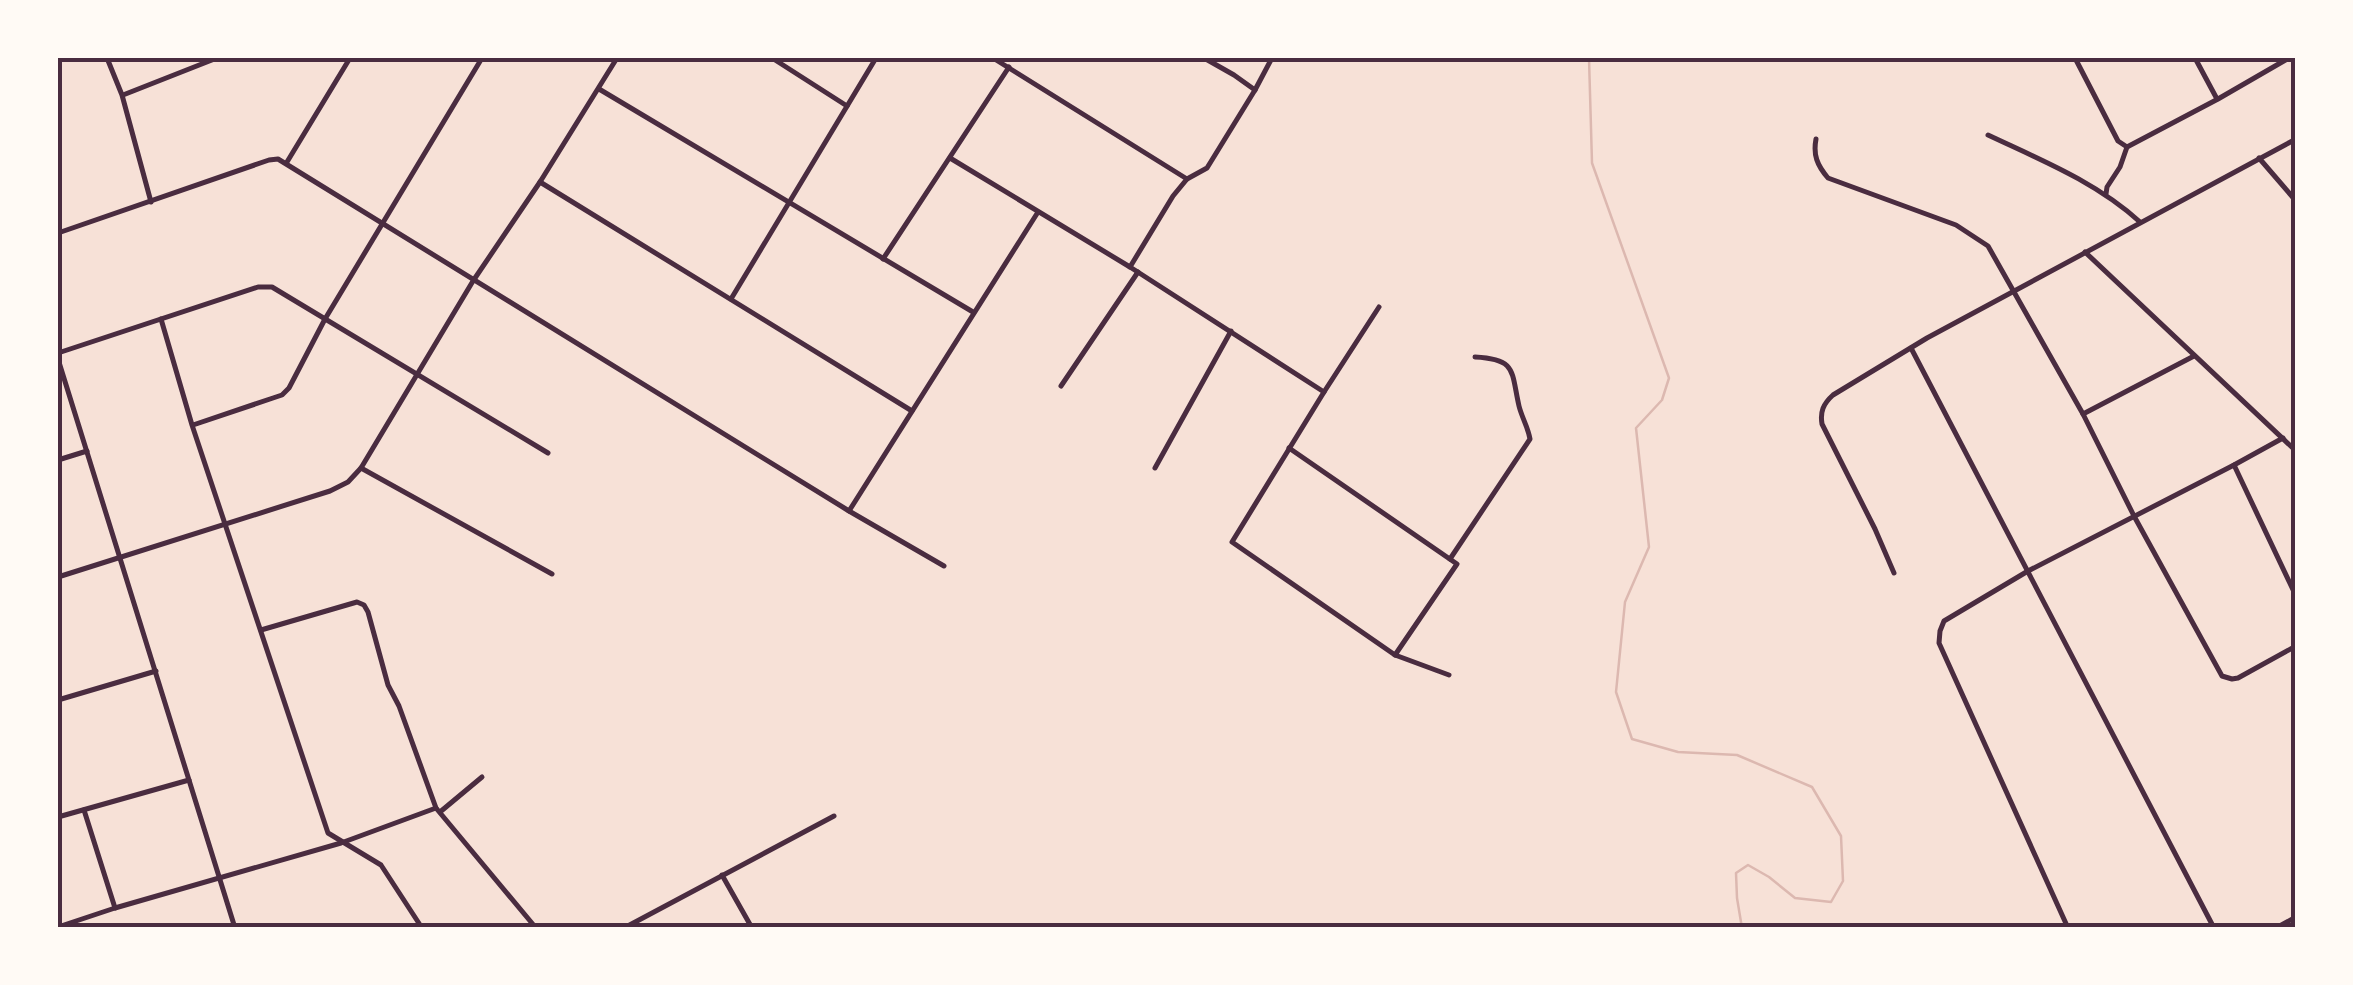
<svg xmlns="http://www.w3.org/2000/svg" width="2353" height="985" font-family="Ubuntu,sans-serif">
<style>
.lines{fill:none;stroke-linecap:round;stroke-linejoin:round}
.stream{stroke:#dcb8b0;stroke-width:2.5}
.minor{stroke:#4a2c40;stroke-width:5}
.neatline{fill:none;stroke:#4a2c40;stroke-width:4}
</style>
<rect width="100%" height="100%" fill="#f7e1d7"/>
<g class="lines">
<!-- stream -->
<polyline class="stream" points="1589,58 1592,163 1669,378 1662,400 1636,428 1649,547 1625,602 1616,692 1632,739 1678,752 1737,755 1812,787 1841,836 1843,881 1831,902 1795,898 1769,877 1748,865 1736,873 1737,898 1742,928"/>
<!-- minor -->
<g class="minor">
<polyline points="107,58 122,95 151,202"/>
<polyline points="772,58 847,106"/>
<polyline points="993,58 1187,179"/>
<polyline points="1204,58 1234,75 1255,90"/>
<polyline points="2075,58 2118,141 2127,147 2218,99 2289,58"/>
<polyline points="2195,58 2217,99"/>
<polyline points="599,89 973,312"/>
<polyline points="123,95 217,58"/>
<path d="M1988 135C2041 160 2096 182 2140 222"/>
<path d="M1816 139C1813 155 1817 165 1828 178L1956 225 1988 246 2083 414 2134 516 2222 676 2232 679 2238 678 2296 646"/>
<polyline points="950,158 1130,267 1324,392 1232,542 1395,655 1449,675"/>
<polyline points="2259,158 2296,201"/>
<polyline points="287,162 350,58"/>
<polyline points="540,182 912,411"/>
<polyline points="2106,194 2107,187 2120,167 2127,147"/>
<polyline points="58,233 269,160 278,159 849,511 944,566"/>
<polyline points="2085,252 2296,451"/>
<polyline points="883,259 1009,67"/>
<polyline points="1130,267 1173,196 1187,179 1207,168 1255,90 1272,58"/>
<polyline points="731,299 876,58"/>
<polyline points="161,319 192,425 328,833 381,865 422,928"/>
<polyline points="1911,348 2214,928"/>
<polyline points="58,353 258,287 272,287 548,453"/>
<polyline points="58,359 235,928"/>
<polyline points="1061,386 1138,272"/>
<polyline points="1324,392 1379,307"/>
<polyline points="2083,414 2194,356"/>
<polyline points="193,425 273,398 282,395 289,388 325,319 482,58"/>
<polyline points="1289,448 1457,564 1395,655"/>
<polyline points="58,460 87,451"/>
<polyline points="2234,465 2296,596"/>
<polyline points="361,468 552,574"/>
<polyline points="1155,468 1231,331"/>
<polyline points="849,511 1038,212"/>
<path d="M1450 559 1530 439C1528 427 1522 418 1519 406 1511 371 1517 359 1475 357"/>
<path d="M1894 573 1875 529 1822 424C1820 412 1823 404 1833 395L1927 338 2296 139"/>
<polyline points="58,577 330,491 348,482 361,468 473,281 540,182 617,58"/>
<polyline points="261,630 357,602 364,605 368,612 388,685 399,706 436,808 536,928"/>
<polyline points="58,700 156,671"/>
<polyline points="84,810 115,908"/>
<polyline points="440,812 482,777"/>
<polyline points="58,817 189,780"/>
<polyline points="722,875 752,928"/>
<polyline points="58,927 115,908 341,843 436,808"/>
<polyline points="624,928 834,816"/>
<polyline points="2068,928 1939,643 1940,631 1944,621 2028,571 2234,465 2283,438"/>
<polyline points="2276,928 2296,917"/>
</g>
</g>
<!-- border -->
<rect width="2353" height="985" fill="none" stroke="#fffaf5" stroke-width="120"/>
<rect x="60" y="60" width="2233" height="865" class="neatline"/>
</svg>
